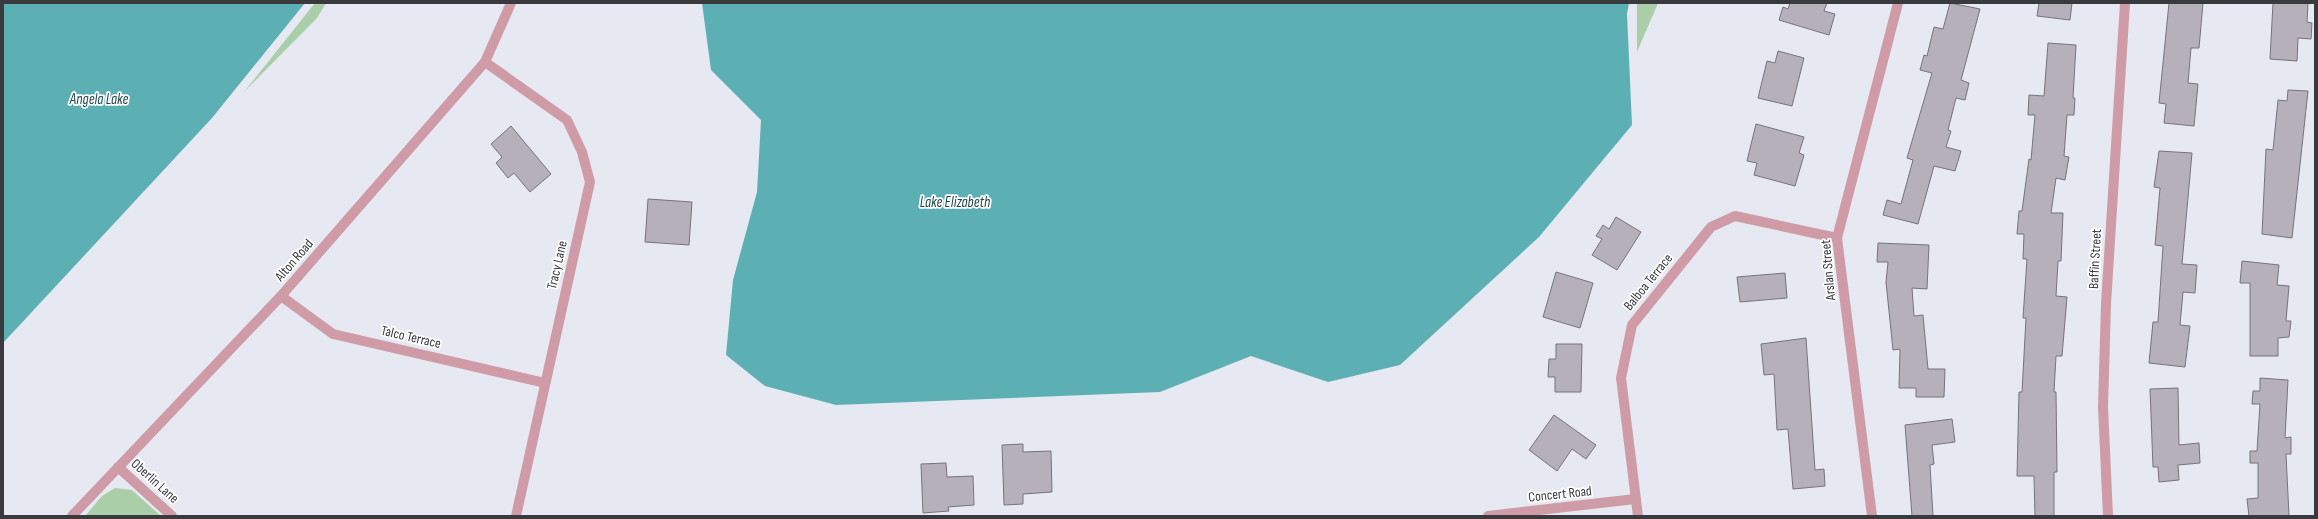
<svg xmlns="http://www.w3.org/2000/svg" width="2318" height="519" font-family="'Sofia Sans Condensed',sans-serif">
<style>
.green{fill:#aacea7}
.water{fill:#5cb0b4}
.building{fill:#b5b0ba;stroke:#77737c}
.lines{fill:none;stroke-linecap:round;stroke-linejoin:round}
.street{stroke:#cf9ba6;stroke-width:10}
.labels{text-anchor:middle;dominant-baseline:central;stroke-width:3.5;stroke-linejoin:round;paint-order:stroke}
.street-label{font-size:14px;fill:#393a3e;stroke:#fff}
.water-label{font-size:15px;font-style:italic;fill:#20484a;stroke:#fff}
</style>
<rect width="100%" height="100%" fill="#e6e8f2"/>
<!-- green -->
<g class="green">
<polygon points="315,3 326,3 317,18 244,92"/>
<polygon points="1637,3 1658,3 1637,52"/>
<polygon points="115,488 132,490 161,516 85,516 102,496"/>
</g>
<!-- water -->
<g class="water">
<polygon points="3,3 305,3 212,118 3,343"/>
<polygon points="702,3 1629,3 1627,14 1632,125 1539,237 1400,365 1328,382 1251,356 1160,392 836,405 765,386 726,355 733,280 757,192 761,120 711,70"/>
</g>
<!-- building -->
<g class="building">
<polygon points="1790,3 1827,3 1824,11 1835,14 1829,35 1779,20 1783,7 1788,9"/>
<polygon points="1950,3 1980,9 1961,80 1969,83 1965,100 1956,98 1948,130 1951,131 1946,147 1961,151 1955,171 1934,166 1918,224 1883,215 1887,200 1901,204 1913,160 1907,158 1932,73 1920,70 1924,55 1927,56 1934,27 1943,29"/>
<polygon points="2039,3 2072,3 2070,20 2037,16"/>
<polygon points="2169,3 2203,3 2199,48 2191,48 2188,83 2198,84 2194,126 2164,123 2166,104 2159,103"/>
<polygon points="2273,3 2308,3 2307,22 2312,23 2311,39 2298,38 2297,61 2270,59"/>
<polygon points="2048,43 2076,45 2073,98 2075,98 2074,115 2067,115 2064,156 2069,157 2065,180 2056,178 2051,213 2063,213 2061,261 2058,261 2056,296 2067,297 2062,356 2056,356 2054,392 2056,392 2057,472 2054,472 2054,516 2035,516 2034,476 2017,476 2019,392 2022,392 2026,318 2023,318 2027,259 2023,259 2024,234 2017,234 2019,211 2022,211 2029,159 2031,160 2035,115 2028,115 2029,95 2044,96"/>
<polygon points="1778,51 1804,58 1792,106 1758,98 1767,61 1775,63"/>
<polygon points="2288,90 2308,91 2292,238 2262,234 2266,149 2273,150 2278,100 2287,101"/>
<polygon points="1756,124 1804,137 1799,153 1804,155 1795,186 1754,175 1757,163 1747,161"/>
<polygon points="511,126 551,174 530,192 514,173 508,178 496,163 502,157 491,144"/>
<polygon points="2159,151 2192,153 2182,264 2197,265 2195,293 2183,292 2180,325 2190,326 2185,367 2149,363 2153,322 2158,322 2163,246 2155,245 2160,188 2154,187"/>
<polygon points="648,199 692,202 689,245 645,242"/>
<polygon points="1616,217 1641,232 1617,270 1592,255 1602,239 1596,236 1603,225 1609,229"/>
<polygon points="1878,243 1929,245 1927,289 1912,288 1914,316 1923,315 1928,369 1945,369 1944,397 1916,397 1916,388 1899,388 1900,349 1893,350 1886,282 1888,262 1877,262"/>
<polygon points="2242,261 2279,265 2277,285 2289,286 2286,321 2291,321 2289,337 2278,338 2278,356 2250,356 2250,283 2240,283"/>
<polygon points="1556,272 1593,283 1580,328 1543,317"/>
<polygon points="1785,273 1787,298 1740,302 1737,277"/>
<polygon points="1806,338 1815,470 1824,469 1825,486 1793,489 1788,429 1777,430 1774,374 1764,375 1761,344"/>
<polygon points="1556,344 1582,344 1581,392 1555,392 1555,377 1548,377 1549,359 1556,359"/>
<polygon points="2260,378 2288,380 2285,438 2291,437 2291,454 2286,454 2289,516 2249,516 2247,499 2258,498 2258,463 2250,463 2250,451 2257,451 2260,404 2252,404 2253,391 2260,391"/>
<polygon points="2178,388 2179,445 2199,443 2200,463 2178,465 2179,480 2159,482 2158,467 2153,467 2150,389"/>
<polygon points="1554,415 1596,445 1586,459 1572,449 1557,471 1529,450"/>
<polygon points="1952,419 1955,442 1932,445 1934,464 1930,465 1933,516 1912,516 1905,425"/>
<polygon points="1023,444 1023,452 1051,451 1052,492 1023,494 1023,504 1004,505 1002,445"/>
<polygon points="946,463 947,477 973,476 974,505 948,507 949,511 923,513 921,464"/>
</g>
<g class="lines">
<!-- street -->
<g class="street">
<polyline points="485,62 567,120 582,152 590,182 516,516"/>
<polyline points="281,296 333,334 545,383"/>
<polyline points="118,467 172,516"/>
<polyline points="72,516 281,296 485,62 511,3"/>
<polyline points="1488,516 1635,499"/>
<polyline points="1638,516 1621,378 1632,325 1711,227 1735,216 1837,238"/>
<polyline points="1872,516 1837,238 1898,3"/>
<polyline points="2108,516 2103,407 2106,304 2125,3"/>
</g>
</g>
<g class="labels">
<!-- street labels -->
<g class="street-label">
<text transform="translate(2095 259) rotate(-87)">Baffin Street</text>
<text transform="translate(294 260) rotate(-49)">Alton Road</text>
<text transform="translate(557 265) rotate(-77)">Tracy Lane</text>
<text transform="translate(1828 270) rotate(-95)">Arslan Street</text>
<text transform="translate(1648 282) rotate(-51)">Balboa Terrace</text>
<text transform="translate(411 337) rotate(13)">Talco Terrace</text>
<text transform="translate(155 481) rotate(42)">Oberlin Lane</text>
<text transform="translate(1560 494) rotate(-6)">Concert Road</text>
</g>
<!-- water labels -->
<g class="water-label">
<text x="99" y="99">Angela Lake</text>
<text x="955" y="202">Lake Elizabeth</text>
</g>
</g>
<!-- border -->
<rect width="2318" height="519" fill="none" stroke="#393a3e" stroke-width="8"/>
</svg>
